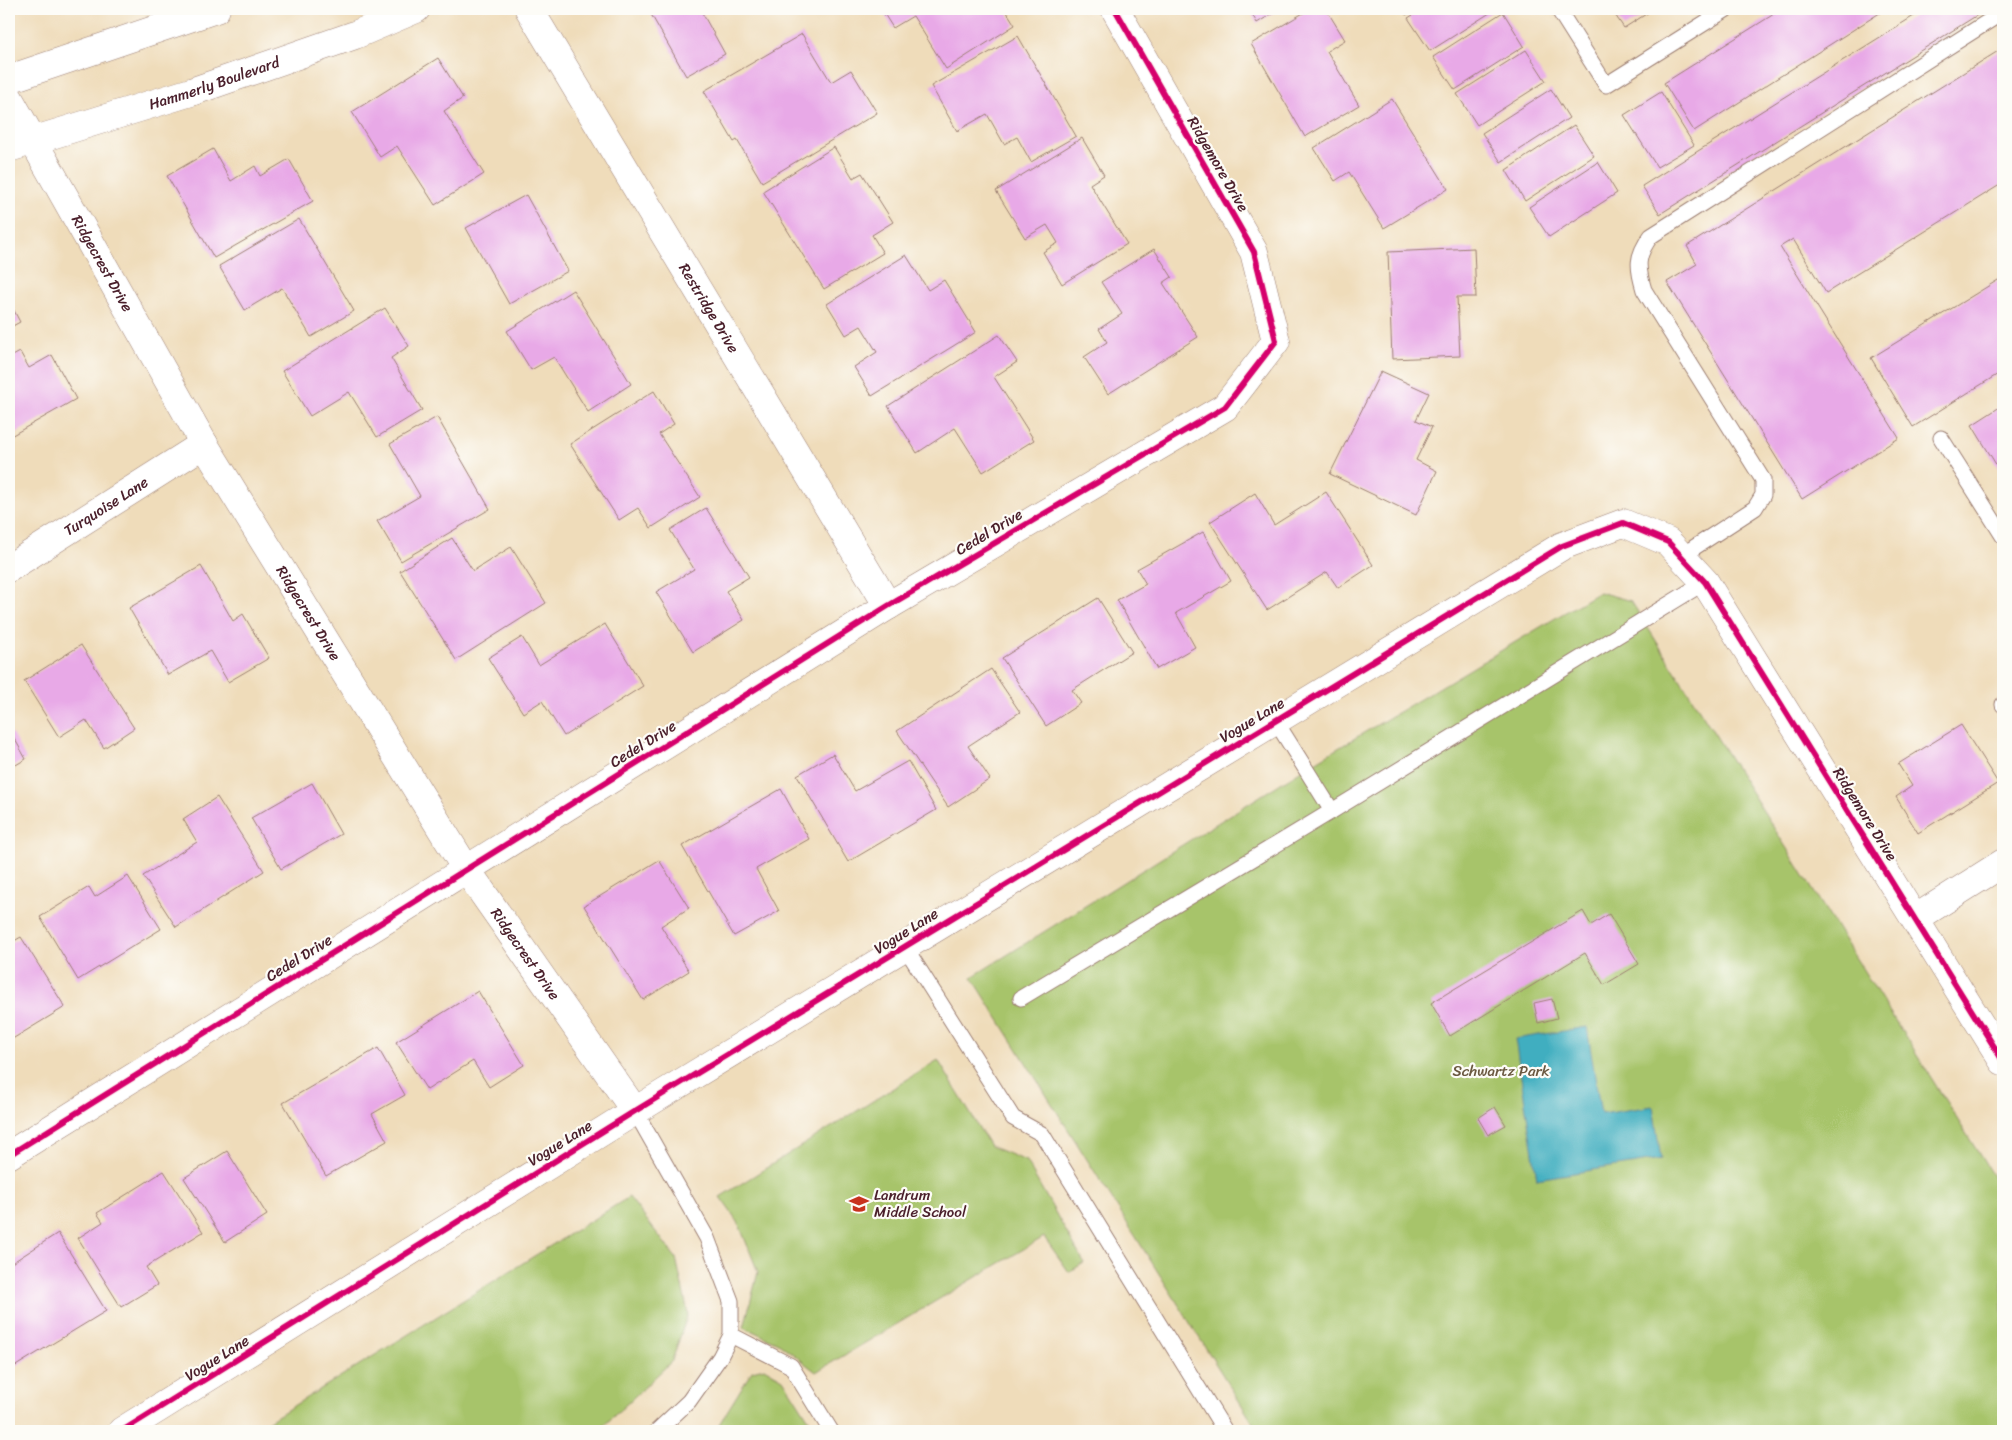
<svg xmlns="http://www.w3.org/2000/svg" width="2012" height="1440" font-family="Sriracha,sans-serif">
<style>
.green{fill:#a7c46b;stroke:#78724b}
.water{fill:#41aec0;stroke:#466676}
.building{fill:#e8a9e7}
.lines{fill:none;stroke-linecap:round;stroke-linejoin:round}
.lane-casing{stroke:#9c7e72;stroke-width:17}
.street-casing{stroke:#9c7e72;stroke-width:29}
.secondary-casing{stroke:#9c7e72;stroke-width:29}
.lane{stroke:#fff;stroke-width:15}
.street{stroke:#fff;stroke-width:28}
.secondary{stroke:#fff;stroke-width:28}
.cycleway-casing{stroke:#fdfcf7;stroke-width:9}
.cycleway{stroke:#d6006c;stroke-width:6}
.labels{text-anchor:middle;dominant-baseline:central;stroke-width:4.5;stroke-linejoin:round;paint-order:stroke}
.street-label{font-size:15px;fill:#4a1f2b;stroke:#fdfcf7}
.park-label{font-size:15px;fill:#6b5941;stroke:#fdfcf7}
.poi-label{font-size:15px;fill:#4a1f2b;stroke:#fdfcf7;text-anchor:start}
</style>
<rect width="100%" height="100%" fill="#fdfcf7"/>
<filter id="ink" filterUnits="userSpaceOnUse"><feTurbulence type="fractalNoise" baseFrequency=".02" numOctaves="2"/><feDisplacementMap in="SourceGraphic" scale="10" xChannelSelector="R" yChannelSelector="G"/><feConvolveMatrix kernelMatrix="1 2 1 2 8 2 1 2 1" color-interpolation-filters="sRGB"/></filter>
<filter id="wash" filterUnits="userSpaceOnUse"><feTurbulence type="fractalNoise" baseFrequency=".0096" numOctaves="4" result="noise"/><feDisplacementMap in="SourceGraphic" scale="20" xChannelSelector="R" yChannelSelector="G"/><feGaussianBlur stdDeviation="1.12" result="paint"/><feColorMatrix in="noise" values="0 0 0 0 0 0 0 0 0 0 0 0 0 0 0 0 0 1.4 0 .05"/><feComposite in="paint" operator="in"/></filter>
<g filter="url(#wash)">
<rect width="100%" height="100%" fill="#efdcba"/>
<!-- green -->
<g class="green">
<polygon points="1599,592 1631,601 2003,1192 2003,1431 1258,1431 972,977 1305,768"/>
<polygon points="938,1060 990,1146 1026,1161 1084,1263 1069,1272 1044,1237 816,1372 780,1344 744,1327 758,1272 738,1222 720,1197"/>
<polygon points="629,1197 676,1258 688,1313 672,1361 598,1431 253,1431"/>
<polygon points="764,1368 783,1379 816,1431 709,1431 718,1426 752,1371"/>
</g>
<!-- water -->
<polygon class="water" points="1587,1027 1601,1114 1653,1106 1661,1159 1537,1179 1515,1039"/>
<g id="blocks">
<!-- building -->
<g class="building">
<polygon points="648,9 700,9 725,54 686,76"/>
<polygon points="881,9 1005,9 1015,25 946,69 913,16 893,28"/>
<polygon points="1249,9 1280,9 1257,23"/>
<polygon points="1310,9 1326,9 1345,40 1327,51 1359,105 1305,137 1251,44"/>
<polygon points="1402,9 1416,9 1406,15"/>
<polygon points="1423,9 1496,9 1430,51 1408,18"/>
<polygon points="1611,9 1654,9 1624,28"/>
<polygon points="1782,9 1886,9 1694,131 1664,83"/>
<polygon points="1925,9 1987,9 1660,214 1642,186"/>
<polygon points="1503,12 1524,46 1455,90 1433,57"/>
<polygon points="802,34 831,82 851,70 877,113 762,182 737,140 734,142 704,91"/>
<polygon points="1018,36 1076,136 1031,162 1017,137 1004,144 987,114 957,131 931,86"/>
<polygon points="2003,48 2003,183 1826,293 1793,239 1780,247 1899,438 1802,499 1667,282 1697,264 1687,246"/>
<polygon points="1526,50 1546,81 1477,125 1457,94"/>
<polygon points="438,58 463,98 444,111 484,174 435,205 397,146 380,157 352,112"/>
<polygon points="1551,89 1569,118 1501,162 1482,133"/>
<polygon points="1661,92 1694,145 1657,167 1624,115"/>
<polygon points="1392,99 1448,189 1384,228 1349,172 1335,181 1314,148"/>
<polygon points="1574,125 1594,156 1525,201 1506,170"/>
<polygon points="1082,138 1104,175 1090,184 1127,244 1062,284 1043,252 1058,243 1047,225 1025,238 996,191"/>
<polygon points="834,147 853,178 862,173 893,222 872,235 883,253 824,289 763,191"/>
<polygon points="213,149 231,181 255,166 260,176 289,159 313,201 214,258 167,176"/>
<polygon points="1598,162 1617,193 1549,237 1529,207"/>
<polygon points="526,195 568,271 509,304 466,228"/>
<polygon points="299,219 354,311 311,337 282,288 245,310 219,266"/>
<polygon points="1474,248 1476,297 1457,297 1460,356 1392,359 1388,252"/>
<polygon points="1154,249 1172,277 1163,283 1198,337 1108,394 1084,357 1107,342 1099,329 1122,314 1101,282"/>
<polygon points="906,255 928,290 944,280 976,332 872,396 854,367 877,352 861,326 846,335 827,304"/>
<polygon points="2003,277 2003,371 1913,427 1871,358"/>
<polygon points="573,290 631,384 588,412 554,357 531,370 507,331"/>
<polygon points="9,301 20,322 9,328"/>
<polygon points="385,308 409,346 391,358 422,410 377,437 349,392 310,416 282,371"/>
<polygon points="999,335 1017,362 994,377 1034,440 983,472 955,428 917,453 888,406"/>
<polygon points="20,352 29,368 52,355 76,399 9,437 9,358"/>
<polygon points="1381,371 1429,393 1416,420 1432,427 1416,460 1437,471 1416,515 1330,474"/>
<polygon points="654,391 674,424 659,434 700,497 651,528 638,508 619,520 570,444"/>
<polygon points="2003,405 2003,476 1972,425"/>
<polygon points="437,417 490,509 401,561 377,521 420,496 390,444"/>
<polygon points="1326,492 1373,565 1338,588 1327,572 1267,610 1210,522 1255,493 1274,525"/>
<polygon points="706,508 749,577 726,591 744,620 693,652 656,592 694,569 670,530"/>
<polygon points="1203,532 1231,581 1176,613 1195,647 1157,669 1117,600 1146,584 1137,569"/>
<polygon points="452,538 473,571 511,547 546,603 456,660 400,571"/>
<polygon points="201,566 233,621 243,614 269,658 228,682 210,651 168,675 129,608"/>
<polygon points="1098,598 1132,652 1072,690 1081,703 1046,726 1002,658"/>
<polygon points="605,624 643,686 564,736 542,701 523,713 488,658 522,637 539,665"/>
<polygon points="81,645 134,728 104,748 86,720 59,737 24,681"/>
<polygon points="991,669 1020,712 968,746 990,779 948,807 897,731"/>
<polygon points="1961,725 1998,783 1918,833 1896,797 1912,786 1898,764"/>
<polygon points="9,729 26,759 9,769"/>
<polygon points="833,754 855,791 908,761 936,810 848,862 797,775"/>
<polygon points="312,783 341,834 281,869 251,818"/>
<polygon points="781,789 809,839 756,869 779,911 734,936 682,846"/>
<polygon points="217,797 264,871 176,927 143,876 197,842 183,819"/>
<polygon points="659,860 689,908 661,926 689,971 643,1000 584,906"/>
<polygon points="128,876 161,929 78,980 40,917 89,887 95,897"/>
<polygon points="1583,911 1591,925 1609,914 1639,964 1604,985 1585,953 1450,1036 1431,1003"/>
<polygon points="21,937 65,1007 9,1041 9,944"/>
<polygon points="478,991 524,1065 489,1087 473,1061 427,1090 396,1042"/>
<polygon points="1552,999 1557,1018 1538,1023 1534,1003"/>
<polygon points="378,1048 405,1095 372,1114 387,1141 326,1176 283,1103"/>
<polygon points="1495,1107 1506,1125 1488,1135 1478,1118"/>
<polygon points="227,1151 267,1215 225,1242 184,1178"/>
<polygon points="164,1171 203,1232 146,1267 157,1285 121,1307 78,1238 103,1222 97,1213"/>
<polygon points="58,1233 106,1311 14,1367 9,1358 9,1270 12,1268 10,1264"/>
</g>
</g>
</g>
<g filter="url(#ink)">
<use href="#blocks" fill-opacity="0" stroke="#9c7e72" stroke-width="1"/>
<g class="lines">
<defs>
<g id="lane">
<polyline points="1558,9 1606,85 1727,9"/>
<polyline points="1941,438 2003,536"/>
<path d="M1681 556 1755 508 1763 495V480L1644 290C1637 267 1636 256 1651 236L2003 12"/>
<polyline points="2003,704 2003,705"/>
<polyline points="1275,720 1332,811"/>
<polyline points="905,947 1013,1118 1042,1134 1225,1431"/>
<polyline points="1021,998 1332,811 1705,582"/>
<polyline points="635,1111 707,1238 731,1301 731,1335 720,1357 689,1401 657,1431"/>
<polyline points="731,1335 791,1366 831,1431"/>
</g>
<g id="street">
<path id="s1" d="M529 9 888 606"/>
<path id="s2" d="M9 568 204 444"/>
<polyline points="1916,918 2003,863"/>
<polyline points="9,1155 888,606 1225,407 1276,341 1254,252 1115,9"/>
<polyline points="122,1431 635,1111 1562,546 1623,523 1668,542 1705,582 2003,1061"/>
</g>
<g id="secondary">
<polyline points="9,79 216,9"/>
<path id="s3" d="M9 98 204 444 466 869 635 1111"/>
<path id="s4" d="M9 148 191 92 355 35 416 9"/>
</g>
</defs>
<!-- lane casing -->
<use href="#lane" class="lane-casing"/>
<!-- street casing -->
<use href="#street" class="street-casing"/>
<!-- secondary casing -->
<use href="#secondary" class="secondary-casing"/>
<!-- lane -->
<use href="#lane" class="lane"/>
<!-- street -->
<use href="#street" class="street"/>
<!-- secondary -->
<use href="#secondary" class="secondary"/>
<defs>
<g id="cycleway">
<polyline points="9,1155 888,606 1225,407 1276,341 1254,252 1115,9"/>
<polyline points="122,1431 635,1111 1562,546 1623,523 1668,542 1705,582 2003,1061"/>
</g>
</defs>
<!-- cycleway casing -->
<use href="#cycleway" class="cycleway-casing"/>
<!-- cycleway -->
<use href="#cycleway" class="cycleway"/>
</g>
</g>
<!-- icons -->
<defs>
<symbol id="school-bare" viewBox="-9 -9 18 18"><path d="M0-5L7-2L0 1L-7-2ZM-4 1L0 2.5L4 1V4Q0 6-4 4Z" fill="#c8321e" stroke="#fdfcf7" stroke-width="2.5" paint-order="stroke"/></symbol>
</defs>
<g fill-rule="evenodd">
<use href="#school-bare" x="845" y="1190" width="28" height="28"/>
</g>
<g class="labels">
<!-- street labels -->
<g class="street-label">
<text stroke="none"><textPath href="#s4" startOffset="215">Hammerly Boulevard</textPath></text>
<text transform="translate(1218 164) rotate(60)">Ridgemore Drive</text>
<text stroke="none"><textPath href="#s3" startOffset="190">Ridgecrest Drive</textPath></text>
<text stroke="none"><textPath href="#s1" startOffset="349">Restridge Drive</textPath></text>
<text stroke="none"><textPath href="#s2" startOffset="115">Turquoise Lane</textPath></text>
<text transform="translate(989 532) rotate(-31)">Cedel Drive</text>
<text stroke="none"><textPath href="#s3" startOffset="596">Ridgecrest Drive</textPath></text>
<text transform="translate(1252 720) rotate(-31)">Vogue Lane</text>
<text transform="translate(643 744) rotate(-32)">Cedel Drive</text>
<text transform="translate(1865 814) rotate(58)">Ridgemore Drive</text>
<text transform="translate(906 931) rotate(-32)">Vogue Lane</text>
<text stroke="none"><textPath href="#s3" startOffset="1000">Ridgecrest Drive</textPath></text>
<text transform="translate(299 958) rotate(-32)">Cedel Drive</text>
<text transform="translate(560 1143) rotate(-32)">Vogue Lane</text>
<text transform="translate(217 1358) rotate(-32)">Vogue Lane</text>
</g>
<!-- park labels -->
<g class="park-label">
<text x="1501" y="1071">Schwartz Park</text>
</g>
<!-- poi labels -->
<g class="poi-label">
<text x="874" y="1195">Landrum<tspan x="874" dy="17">Middle School</tspan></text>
</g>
</g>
<!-- margin -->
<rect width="2012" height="1440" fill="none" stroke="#fdfcf7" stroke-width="30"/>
</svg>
